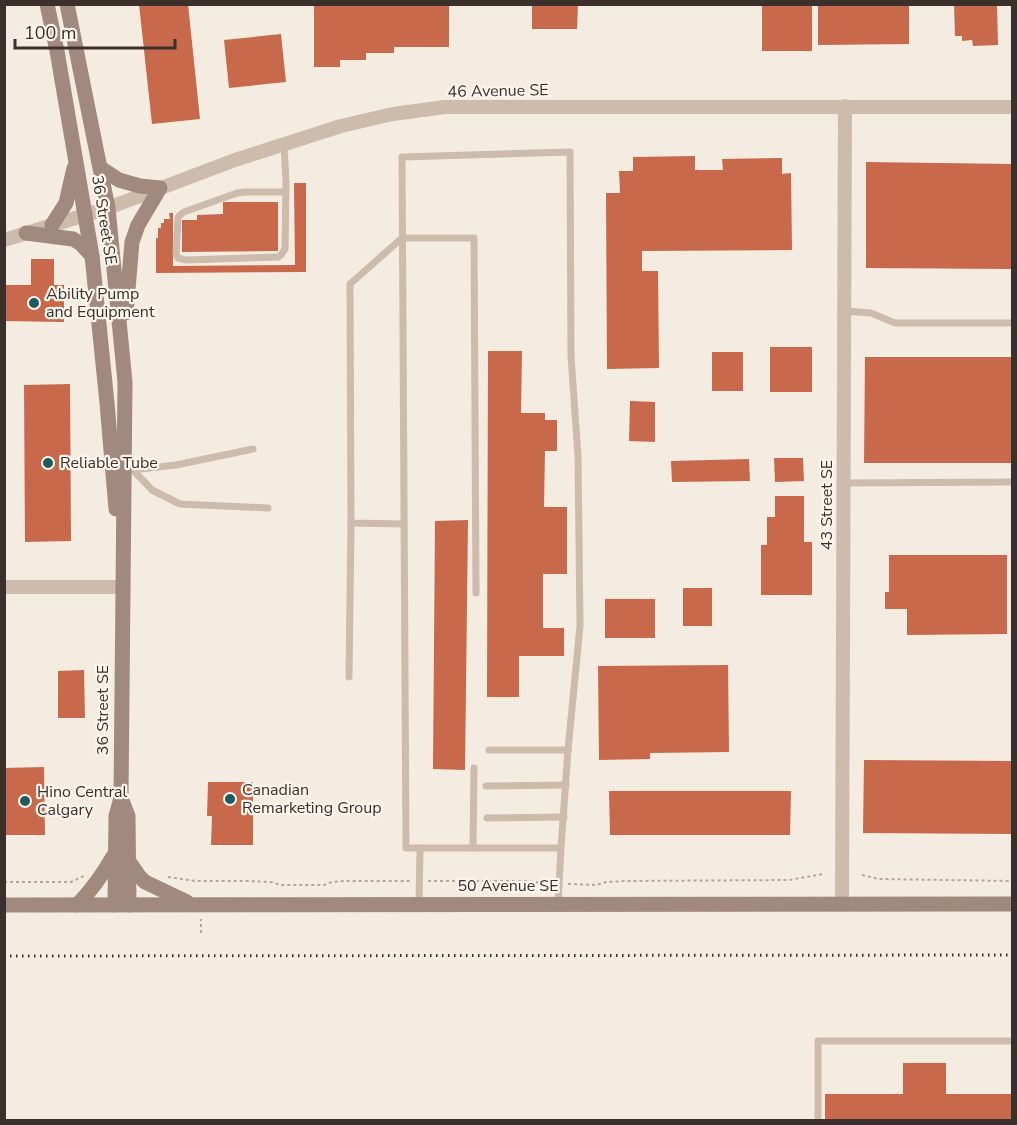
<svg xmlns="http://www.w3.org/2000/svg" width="1017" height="1125" font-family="'Nunito Sans',sans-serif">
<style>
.building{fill:#c8694b}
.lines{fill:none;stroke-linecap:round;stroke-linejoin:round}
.path{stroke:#b9a596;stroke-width:2;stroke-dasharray:3 3;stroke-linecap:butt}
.lane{stroke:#cdbbac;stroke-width:7}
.street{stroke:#cdbbac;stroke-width:14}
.secondary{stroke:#a18a7d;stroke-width:15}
.rail{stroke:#3b302b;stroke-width:3;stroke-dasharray:1.5 4.5;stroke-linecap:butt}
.poi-dot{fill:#1f5a5e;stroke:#fbf5ee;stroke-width:2}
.labels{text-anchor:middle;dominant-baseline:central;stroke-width:4.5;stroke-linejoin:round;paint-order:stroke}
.street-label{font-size:16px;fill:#3b302b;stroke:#fbf5ee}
.poi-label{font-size:16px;fill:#3b302b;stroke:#fbf5ee;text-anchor:start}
</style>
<rect width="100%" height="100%" fill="#f4ebe1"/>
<!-- building -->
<g class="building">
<polygon points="139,4 188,4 200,119 152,124"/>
<polygon points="314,4 449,4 449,47 394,47 394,53 366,53 366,60 340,60 340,67 314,67"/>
<polygon points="532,4 578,4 577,29 532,29"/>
<rect x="762" y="4" width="50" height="47"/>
<polygon points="818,4 909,4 909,44 818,45"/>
<polygon points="954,4 997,4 998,45 973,46 972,40 962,41 962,36 955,36"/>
<polygon points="281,34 286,82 229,88 224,40"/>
<polygon points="695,156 695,170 723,170 722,159 782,158 782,174 791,173 792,250 642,251 642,271 658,271 659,368 607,369 606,193 620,193 619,171 633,171 633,157"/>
<polygon points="866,162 1012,164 1012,269 866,268"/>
<polygon points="294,183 306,183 306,272 156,273 156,238 158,238 158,228 161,228 161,223 164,223 164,219 170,219 169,213 173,213 173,266 295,265"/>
<polygon points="223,202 278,202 278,251 182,252 182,220 197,220 197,215 223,214"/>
<polygon points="31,259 54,259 54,285 64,285 64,322 4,321 4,285 31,285"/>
<rect x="770" y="347" width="42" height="45"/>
<polygon points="488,351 522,351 521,413 545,413 545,420 557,420 557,451 545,451 544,507 567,507 567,574 543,574 543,628 564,628 564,656 519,656 519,697 487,697"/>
<rect x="712" y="352" width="31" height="39"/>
<polygon points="865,357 1012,357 1012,463 864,463"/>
<polygon points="70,384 71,541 25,542 24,385"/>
<polygon points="630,401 655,402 655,442 629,441"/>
<polygon points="774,458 803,458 804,481 775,482"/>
<polygon points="749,459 750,481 672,482 671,461"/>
<polygon points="775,496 804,496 804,542 812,542 812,595 761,595 761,545 767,545 767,517 775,517"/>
<polygon points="468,520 465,770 433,769 435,521"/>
<polygon points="889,555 1007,555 1007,634 907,635 907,609 885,609 885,592 889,592"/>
<rect x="683" y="588" width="29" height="38"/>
<rect x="605" y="599" width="50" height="39"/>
<polygon points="728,665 729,752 650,753 650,759 599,760 598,666"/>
<polygon points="84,670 85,718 58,718 58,671"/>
<polygon points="864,760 1012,761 1012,834 863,833"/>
<polygon points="44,767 45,835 4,835 4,768"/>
<polygon points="208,782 253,782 253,845 211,845 212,816 207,816"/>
<polygon points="609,791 791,791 790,835 610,835"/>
<polygon points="903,1063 946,1063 946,1094 1012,1094 1012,1120 825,1120 825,1094 903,1094"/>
</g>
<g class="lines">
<!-- path -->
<g class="path">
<polyline points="862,875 879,879 1012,881"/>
<polyline points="168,877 196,881 248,881 271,882 281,885 324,885 332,882 345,881 410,881"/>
<polyline points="428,881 526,881 551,884"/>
<polyline points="4,882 71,882 84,876"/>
<polyline points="568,884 596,885 606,882 627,881 789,880 823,874"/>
<polyline points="201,933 201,919"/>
</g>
<!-- lane -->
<g class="lane">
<polyline points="284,144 286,183 285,249 281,255 278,257 186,260 178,258 176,254 178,218 180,215 184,212 237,193 245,192 286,192"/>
<polyline points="844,311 871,313 895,323 1012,323"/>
<polyline points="131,470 176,465 253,449"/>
<polyline points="133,470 152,490 180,504 268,508"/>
<polyline points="844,483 1012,482"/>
<polyline points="404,524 351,523 350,284 402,238 474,238 476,593"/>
<polyline points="349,677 351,523"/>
<polyline points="489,750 568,750"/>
<polyline points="486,786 566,785"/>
<polyline points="487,818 564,817"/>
<polyline points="473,848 474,768"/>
<polyline points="558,904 561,848 568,750 580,626 578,456 571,356 570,152 402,157 406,848 561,848"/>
<polyline points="419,905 420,848"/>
<polyline points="818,1120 818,1041 1012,1041"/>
</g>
<!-- street -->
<g class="street">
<polyline points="4,240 108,208 235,160 341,126 393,114 445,107 1012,107"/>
<polyline points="4,587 122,587"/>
<polyline points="842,903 845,106"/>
</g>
<!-- secondary -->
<g class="secondary">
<polyline points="47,4 57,51 92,256 107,403 116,509"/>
<polyline points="67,4 108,208 125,382 121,798 116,816 115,905"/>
<polyline points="102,169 119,180 140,186 160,188 138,225 132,242 126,313"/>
<polyline points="52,225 66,203 74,168"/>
<polyline points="26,233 73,239 81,244 92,256"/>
<polyline points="121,798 128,816 129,905"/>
<polyline points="128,860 139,876 145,882 187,902"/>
<polyline points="4,905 1012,904"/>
<path d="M77 905C93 889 103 874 114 855"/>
</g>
<!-- rail -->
<polyline class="rail" points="4,956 1012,955"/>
</g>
<!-- markers -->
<g class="poi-dot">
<circle cx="34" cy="303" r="6"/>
<circle cx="48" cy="463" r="6"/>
<circle cx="230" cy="799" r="6"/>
<circle cx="25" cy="801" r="6"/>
</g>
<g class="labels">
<!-- street labels -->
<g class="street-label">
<text transform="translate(498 91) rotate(-1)">46 Avenue SE</text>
<text transform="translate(104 220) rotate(81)">36 Street SE</text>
<text transform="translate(827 505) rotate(-90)">43 Street SE</text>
<text transform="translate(103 710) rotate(-90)">36 Street SE</text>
<text x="508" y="886">50 Avenue SE</text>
</g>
<!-- poi labels -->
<g class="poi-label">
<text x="46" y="294">Ability Pump<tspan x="46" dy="18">and Equipment</tspan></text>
<text x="60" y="463">Reliable Tube</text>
<text x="242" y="790">Canadian<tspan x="242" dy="18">Remarketing Group</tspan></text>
<text x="37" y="792">Hino Central<tspan x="37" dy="18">Calgary</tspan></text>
</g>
</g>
<!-- border -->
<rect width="1017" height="1125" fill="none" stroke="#3b302b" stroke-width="12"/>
<!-- scale -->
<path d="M15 39v9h160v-9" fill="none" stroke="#3b302b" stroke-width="3"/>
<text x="24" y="39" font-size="18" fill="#3b302b" stroke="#fbf5ee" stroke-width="4.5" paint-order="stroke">100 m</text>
</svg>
